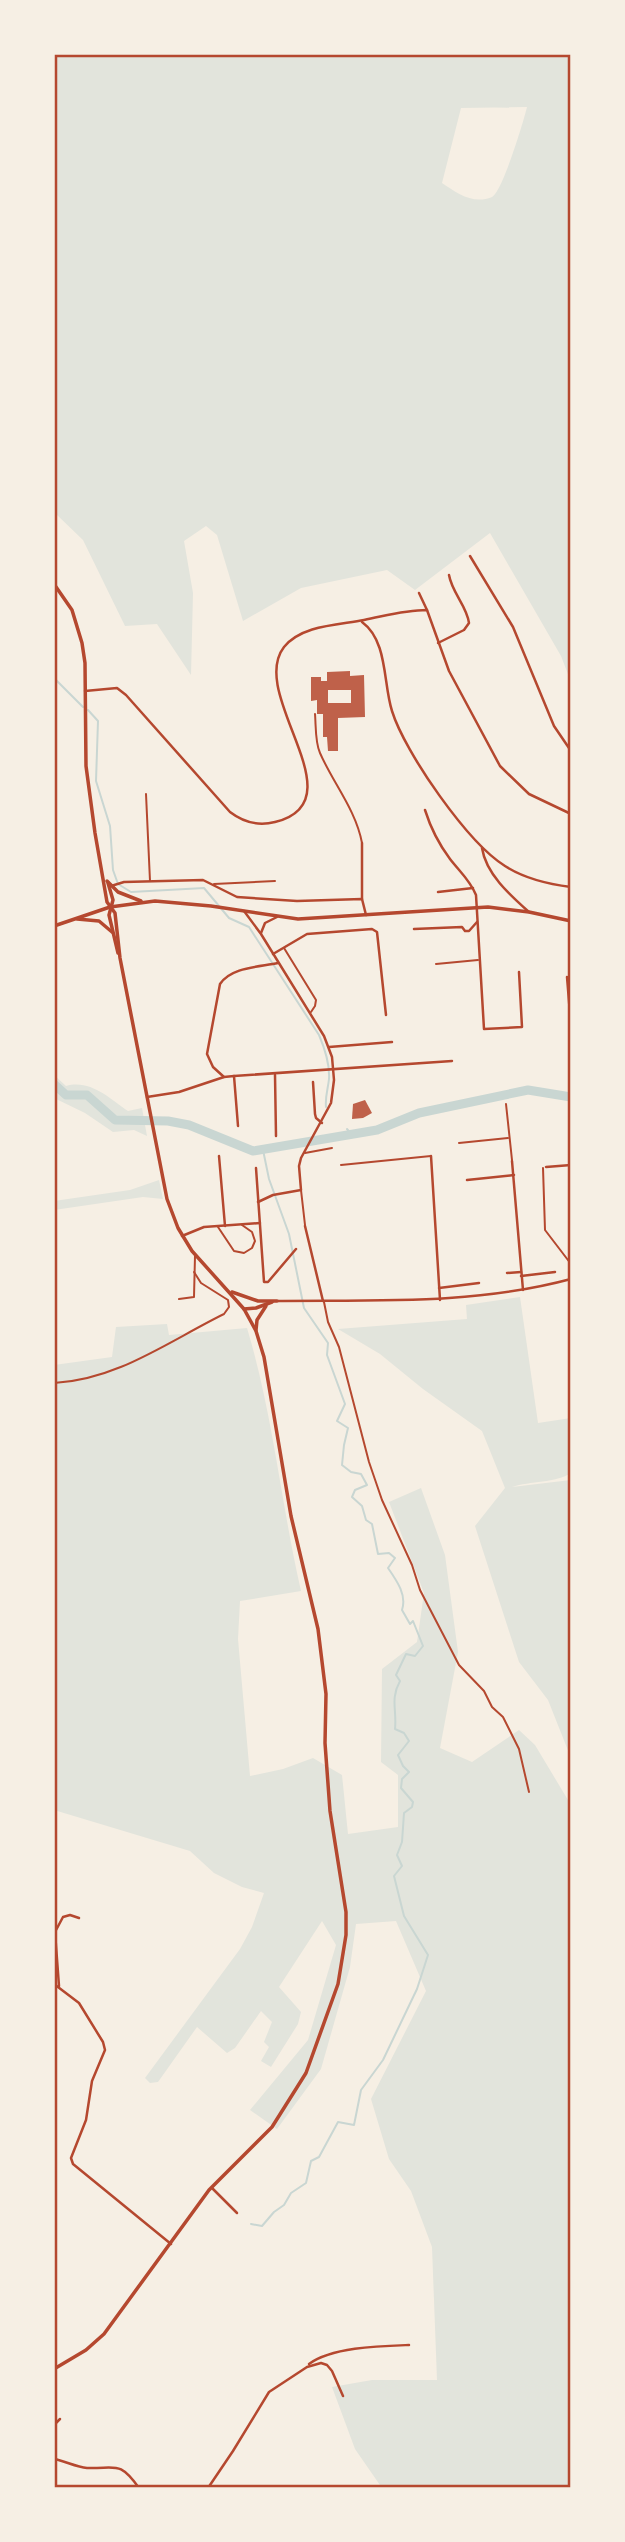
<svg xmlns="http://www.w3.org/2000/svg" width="625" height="2542" font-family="'Sofia Sans Condensed',sans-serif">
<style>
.green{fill:#e2e4dc;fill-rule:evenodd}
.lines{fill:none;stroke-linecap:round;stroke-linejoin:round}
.stream{stroke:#c9d6d2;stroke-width:2}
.river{stroke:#c9d6d2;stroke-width:9}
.building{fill:#bf614a;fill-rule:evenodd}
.service{stroke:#b5482f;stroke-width:2}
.pedestrian{stroke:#b5482f;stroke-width:2}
.minor{stroke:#b5482f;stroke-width:2.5}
.tertiary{stroke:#b5482f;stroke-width:3.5}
.secondary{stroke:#b5482f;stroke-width:3.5}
.neatline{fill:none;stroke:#b5482f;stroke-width:2.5}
</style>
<rect width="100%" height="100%" fill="#f6efe4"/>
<!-- green -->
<g class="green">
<path d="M54 54H571V682L561 656 490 533 415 590 387 570 301 588 243 621 217 535 206 526 184 541 193 593 191 675 157 624 125 626 83 540 56 514ZM527 107C524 120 502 193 492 197 473 205 457 193 442 183L461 108Z"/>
<path d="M54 1075 66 1086C90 1079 109 1098 128 1111L142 1108 147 1136 134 1130 113 1132 85 1113 54 1098Z"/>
<polygon points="159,1180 163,1199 143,1197 54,1210 54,1201 130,1190"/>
<path d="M520 1297 538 1423 571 1418V1473C556 1483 530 1481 512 1487L571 1480V1758L548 1700 519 1662 475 1526 505 1488 482 1431 423 1389 380 1354 338 1329 467 1319 466 1305Z"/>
<path d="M167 1324 169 1335 247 1328C273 1414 281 1504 301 1591L240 1601 238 1639 250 1776 283 1769 313 1758 342 1775 348 1834 398 1827V1775L381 1762 382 1669 417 1642 424 1593 389 1502 421 1488 445 1555 458 1652 440 1748 472 1762 519 1730 535 1745 571 1805V2488H382L355 2449 332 2387 372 2380H437L432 2247 411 2191 389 2159 371 2099 426 1991 396 1921 356 1924 350 1967 321 2069 277 2129 250 2110 308 2040 336 1945 322 1921 279 1987 301 2012 298 2024 271 2067 261 2061 269 2047 264 2042 272 2022 261 2011 235 2048 227 2053 197 2027 158 2082 150 2083 145 2078 240 1949 252 1927 264 1893 242 1887 214 1873 190 1851 54 1810V1365L112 1357 116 1327Z"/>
</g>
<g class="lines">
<!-- stream -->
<g class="stream">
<polyline points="54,678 83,707"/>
<path d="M88 710 98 721 96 781 110 826 113 870 118 884 131 892 204 888 229 918 249 927 319 1035C325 1049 330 1063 329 1079 328 1089 325 1096 326 1107"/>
<polyline points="347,1129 352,1135"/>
<path d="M251 2224 262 2226 274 2212 284 2205 291 2193 306 2183 311 2161 319 2157 338 2122 354 2125 361 2090 383 2060 417 1989 428 1955 404 1916 394 1876 402 1866 397 1855 402 1842 404 1813 412 1807 413 1802 401 1788 402 1779 409 1772 403 1766 398 1755 409 1741 404 1733 395 1729C397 1710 390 1699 400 1681L396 1675 406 1654 415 1656 423 1646 413 1621 410 1624 402 1610C407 1595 397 1581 388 1568L395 1558 389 1553 378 1554 372 1524 366 1520 362 1506 352 1497 355 1490 367 1485 361 1474 351 1472 342 1465 344 1445 348 1428 337 1421 345 1404 327 1355 328 1343 304 1308 289 1234 269 1179 263 1150"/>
</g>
<!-- river -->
<polyline class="river" points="54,1084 66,1095 87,1095 115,1120 168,1121 189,1125 253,1151 377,1130 419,1113 528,1090 571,1097"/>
</g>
<!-- building -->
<g class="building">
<path d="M350 671V676L364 675 365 717 338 718V751H328L327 737H323V714H317V700L311 701V677H321V681H327V672ZM328 690H351V703H328Z"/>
<polygon points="365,1100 372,1113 363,1118 352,1119 353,1104"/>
</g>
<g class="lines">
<!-- service -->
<g class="service">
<path d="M315 714C316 726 315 742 320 753 333 783 356 810 362 843"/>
<polyline points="146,794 150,881"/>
<polyline points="214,884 275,881"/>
<polyline points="284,948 316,1000 315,1006 311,1012"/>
<polyline points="436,964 478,960"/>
<polyline points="506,1104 512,1160"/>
<polyline points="459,1143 508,1138"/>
<polyline points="305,1153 332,1148"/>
<polyline points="341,1165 431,1156"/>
<polyline points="218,1227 234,1251 244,1253 252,1248 255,1241 252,1232 242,1225"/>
<polyline points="179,1299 194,1297 195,1256"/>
<polyline points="324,1302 328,1322 339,1347 369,1462 382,1500 412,1565 420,1590 459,1665 484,1691 492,1707 503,1717 519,1749 529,1792"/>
<path d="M54 1383C117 1380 169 1341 224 1314L229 1307 228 1300 201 1283 194 1272"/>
</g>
<!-- pedestrian -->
<g class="pedestrian">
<polyline points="543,1168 545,1230 571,1264"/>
<polyline points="301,1190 305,1225"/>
</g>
<!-- minor -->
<g class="minor">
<polyline points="470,556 513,627 554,726 571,751"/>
<polyline points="419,593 427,610"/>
<path d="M362 622C388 641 383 683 392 711 405 753 468 843 505 866 525 879 547 884 571 887"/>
<path d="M438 643 464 630 469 623C467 606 452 593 449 575"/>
<path d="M85 691 117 688 126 695 230 812C243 822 259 826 275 822 360 801 247 695 284 647 302 625 338 625 364 620 385 616 404 610 427 610L449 671 500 766 529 794 571 814"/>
<path d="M425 810C431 829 438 843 450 859 460 872 470 880 476 895L484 1029 522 1027 519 972"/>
<polyline points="362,843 362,899"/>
<path d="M482 848C486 874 510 895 529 912"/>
<polyline points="111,886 124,882 203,880 237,897 297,901 362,899 366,915"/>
<polyline points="438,892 473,888"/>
<polyline points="244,911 261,934 324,1036 332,1057 334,1080 331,1103 301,1158 299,1166 301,1190 273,1195 258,1202"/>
<polyline points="414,929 462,927 465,931 469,931 477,922"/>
<polyline points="261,933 265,923 277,917"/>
<polyline points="273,954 307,934 372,929 377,932 386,1015"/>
<polyline points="567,977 571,1026"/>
<polyline points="329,1047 392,1042"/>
<polyline points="275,1075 276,1136"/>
<polyline points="234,1076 452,1061"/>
<path d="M224 1077 213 1067 207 1054 220 984C231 967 259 967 278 963"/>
<polyline points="313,1082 315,1114 316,1118 322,1123"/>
<polyline points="147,1097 179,1092 224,1077 234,1076 238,1126"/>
<polyline points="219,1156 225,1226"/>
<polyline points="431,1156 440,1300"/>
<polyline points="512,1161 523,1290"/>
<polyline points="546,1167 571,1165"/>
<polyline points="256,1168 264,1282 268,1282 296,1249"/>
<polyline points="467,1180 514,1175"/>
<polyline points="305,1226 323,1301"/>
<polyline points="182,1236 204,1227 260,1223"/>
<polyline points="507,1273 521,1272"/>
<polyline points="521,1276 555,1272"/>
<polyline points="439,1288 479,1283"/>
<path d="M278 1301C377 1300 474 1305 571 1279"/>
<polyline points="54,1984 79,2003 103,2042 105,2050 92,2081 86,2120 71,2158 73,2164 171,2244"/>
<polyline points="59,1986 55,1932 63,1917 70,1915 79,1918"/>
<polyline points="212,2188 237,2213"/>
<path d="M309 2364C332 2347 381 2346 409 2345"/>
<polyline points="54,2425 60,2419"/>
<path d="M54 2459C65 2461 76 2467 87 2468 116 2469 119 2460 139 2488"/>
<polyline points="208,2488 233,2451 269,2392 307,2367 321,2363 327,2365 332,2371 343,2396"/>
</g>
<!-- tertiary -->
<g class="tertiary">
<polyline points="54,584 72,610 82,643 85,663 86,766 95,833 107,902 115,913 120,958 167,1199 178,1228 192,1251 244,1309 256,1331 264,1357 291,1516 318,1629 326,1694 325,1743 330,1811 346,1912 346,1935 338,1984 306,2073 272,2127 209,2190 104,2334 86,2350 54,2369"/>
<polyline points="108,883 113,900 109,915 118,953"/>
<polyline points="232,1292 258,1301 277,1301"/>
<polyline points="244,1309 256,1308 272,1302"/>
<polyline points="256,1330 257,1320 266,1306"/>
</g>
<!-- secondary -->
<g class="secondary">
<polyline points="107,881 118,892 141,901"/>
<polyline points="77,919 99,921 112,932"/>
<polyline points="54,926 110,907 155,901 211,906 298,919 488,907 529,912 571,921"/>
</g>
</g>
<!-- border -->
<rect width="625" height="2542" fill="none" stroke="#f6efe4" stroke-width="112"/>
<rect x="56" y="56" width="513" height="2430" class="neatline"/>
</svg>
